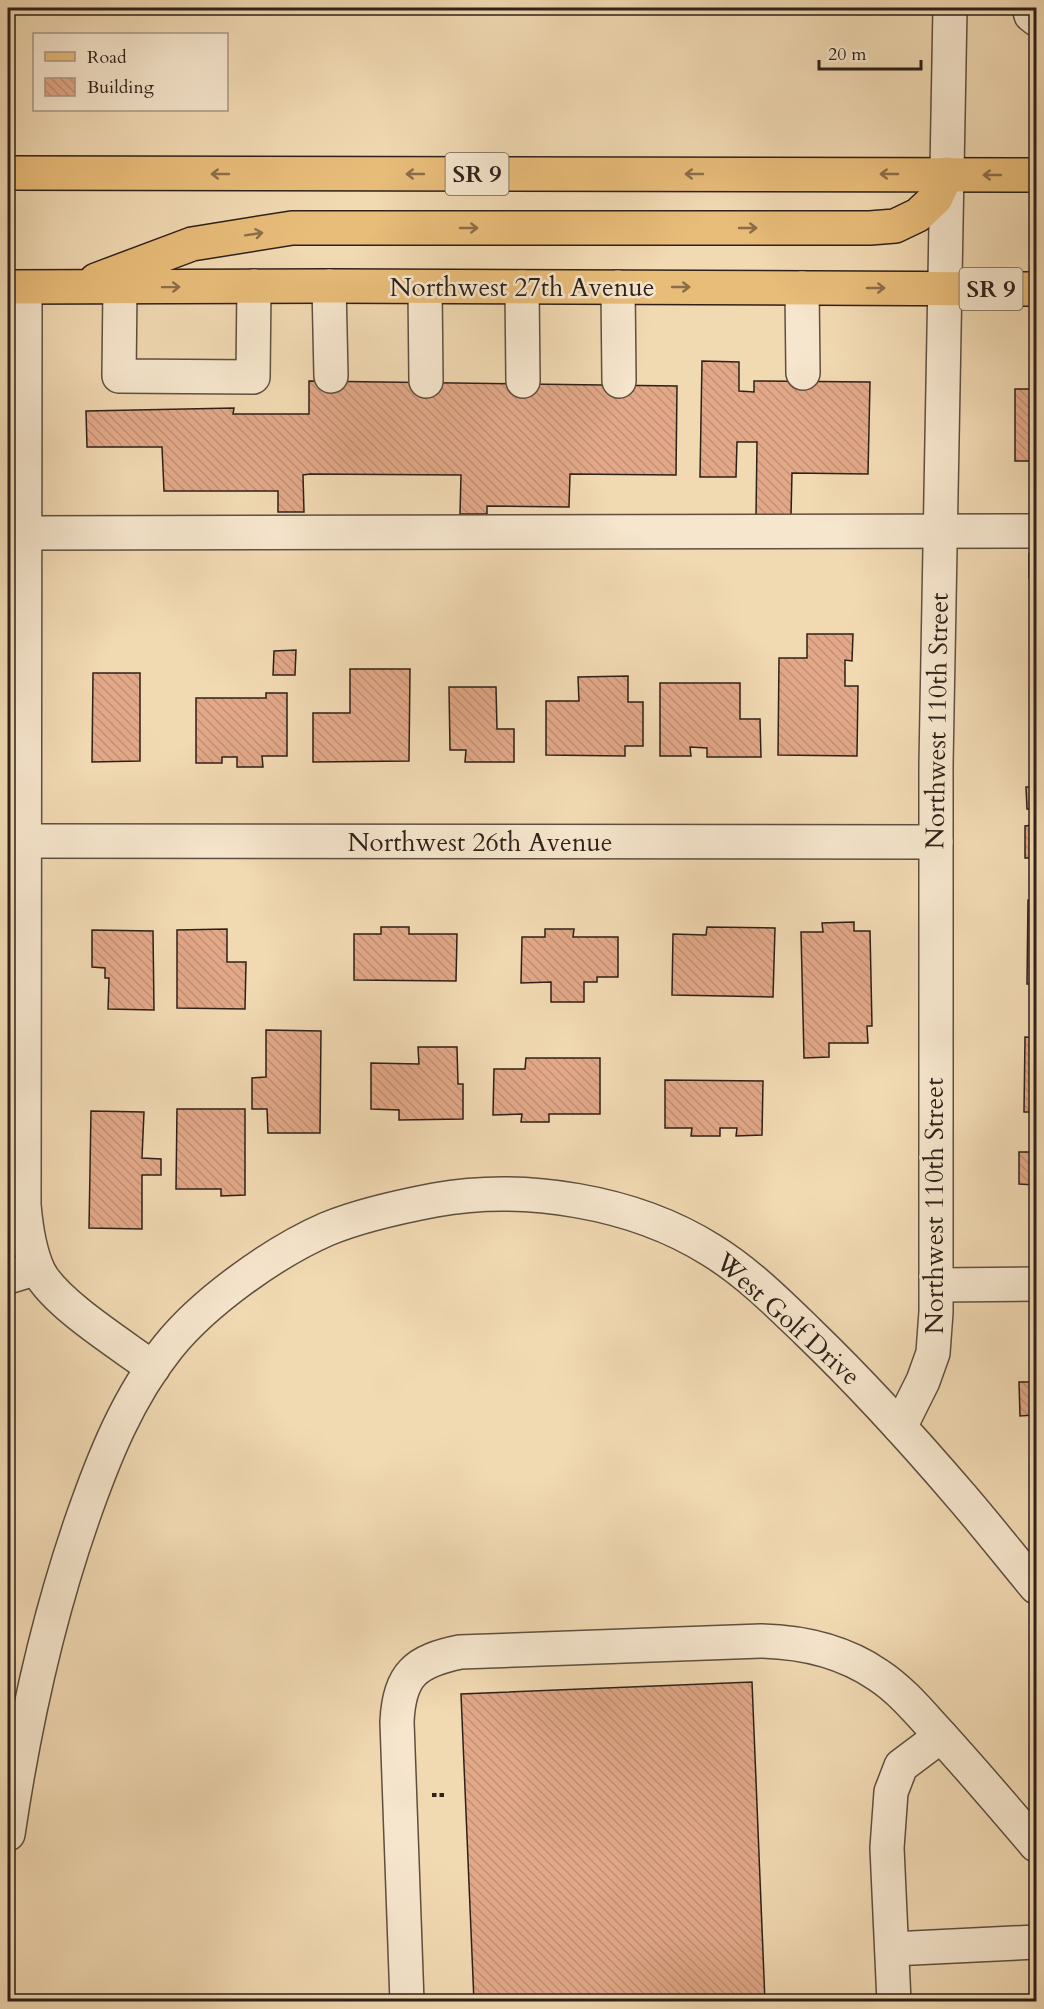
<svg xmlns="http://www.w3.org/2000/svg" width="1044" height="2009" font-family="Cardo,serif">
<style>
.building{fill:url(#building-back-hatch);stroke:#2e2119;stroke-width:1.5}
.lines{fill:none;stroke-linecap:round;stroke-linejoin:round}
.minor-casing{stroke:#5f4f3f;stroke-width:36}
.major-casing{stroke:#2e2119;stroke-width:36}
.path{stroke:#2e2119;stroke-width:4;stroke-dasharray:4.5 3;stroke-linecap:butt}
.minor{stroke:#f6e6cd;stroke-width:33}
.major{stroke:#e8bc79;stroke-width:33}
.oneway{stroke:#8b6e49}
.labels{text-anchor:middle;dominant-baseline:central;stroke-width:5;stroke-linejoin:round;paint-order:stroke}
.shield{fill:#f6e6cd;stroke:#6a5c4f;stroke-width:1.5}
.shield-label{font-size:24px;font-weight:bold;fill:#2e2119}
.street-label{font-size:26px;fill:#2e2119;stroke:#f6e6cd}
</style>
<defs>
<pattern id="building-back-hatch" width="6" height="6" patternUnits="userSpaceOnUse" patternTransform="scale(1.5)"><rect width="6" height="6" fill="#e2a888"/><path d="M-1 5l2 2M0 0l6 6M5-1l2 2" fill="none" stroke="#c29075"/></pattern>
</defs>
<rect width="100%" height="100%" fill="#f1d9b2"/>
<filter id="stains"><feTurbulence type="fractalNoise" baseFrequency=".00333" numOctaves="4"/><feColorMatrix values="0 0 0 0 .2 0 0 0 0 .09 0 0 0 0 .02 0 0 0 .5 -.17"/></filter>
<radialGradient id="worn" r=".72"><stop offset=".6" stop-color="#630" stop-opacity="0"/><stop offset="1" stop-color="#630" stop-opacity=".3"/></radialGradient>
<!-- building -->
<g class="building">
<polygon points="702,361 739,362 739,391 754,392 754,381 870,382 868,474 792,473 791,516 756,516 757,442 737,442 736,477 700,477"/>
<polygon points="309,381 677,386 676,475 570,474 569,507 487,506 487,514 460,514 461,475 310,474 303,475 304,512 278,512 278,491 164,491 162,447 87,447 86,411 234,408 233,414 309,414"/>
<rect x="1015" y="389" width="21" height="72"/>
<polygon points="1029,554 1036,554 1036,651 1035,578 1029,578"/>
<polygon points="807,634 853,634 852,661 845,660 845,686 858,686 857,756 778,755 779,658 807,658"/>
<polygon points="296,650 295,675 273,675 274,651"/>
<polygon points="350,669 410,669 409,761 313,762 313,713 350,713"/>
<rect x="1030" y="671" width="6" height="36"/>
<polygon points="93,673 140,673 140,761 92,762"/>
<polygon points="628,676 628,702 643,702 643,746 625,746 625,756 546,755 546,701 579,701 578,677"/>
<polygon points="660,683 740,683 740,719 760,719 761,757 707,757 707,748 690,747 691,756 660,756"/>
<polygon points="449,687 496,687 497,729 514,729 514,762 465,762 466,750 450,750"/>
<polygon points="266,693 287,693 287,756 262,756 263,767 237,767 237,757 222,757 222,763 196,763 196,698 266,698"/>
<polygon points="1026,787 1036,787 1036,884 1035,858 1025,858 1025,826 1034,825 1034,809 1027,809"/>
<polygon points="1028,900 1036,900 1036,984 1027,984"/>
<polygon points="854,922 854,931 870,931 872,1026 867,1026 868,1043 829,1043 829,1057 804,1058 801,932 823,932 822,923"/>
<polygon points="381,927 409,927 409,934 457,934 456,981 354,980 354,934 381,934"/>
<polygon points="707,927 775,928 773,997 672,995 673,934 706,935"/>
<polygon points="227,929 227,962 246,962 245,1009 177,1008 177,930"/>
<polygon points="545,929 574,929 573,937 618,937 618,977 597,977 597,982 584,982 584,1002 551,1002 551,982 521,983 522,937 545,937"/>
<polygon points="92,930 153,931 154,1010 108,1009 109,978 105,978 105,968 92,967"/>
<polygon points="266,1030 321,1031 320,1133 268,1133 267,1109 252,1109 252,1078 266,1077"/>
<polygon points="1025,1037 1036,1038 1036,1112 1024,1112"/>
<polygon points="418,1047 457,1047 458,1084 463,1084 463,1119 399,1120 399,1110 371,1109 371,1063 419,1064"/>
<polygon points="526,1058 600,1058 600,1114 549,1114 549,1122 521,1122 522,1114 493,1115 494,1069 525,1069"/>
<polygon points="665,1080 763,1081 762,1135 736,1136 737,1128 720,1128 720,1136 691,1136 692,1128 665,1128"/>
<polygon points="177,1109 245,1109 245,1195 221,1196 221,1189 176,1189"/>
<polygon points="91,1111 144,1112 142,1158 161,1159 161,1175 142,1175 142,1229 89,1228"/>
<polygon points="1019,1152 1036,1152 1036,1214 1034,1214 1036,1185 1019,1184"/>
<polygon points="1034,1353 1036,1353 1036,1440 1034,1440 1034,1415 1020,1416 1019,1382 1034,1382"/>
<polygon points="752,1682 765,2002 474,2002 461,1694"/>
</g>
<g class="lines">
<defs>
<g id="minor">
<polyline points="1029,8 1031,15 1036,19"/>
<polyline points="329,286 331,376"/>
<polyline points="425,287 426,381"/>
<polyline points="522,287 523,381"/>
<polyline points="618,287 619,381"/>
<path d="M25 288 24 1205C26 1228 29 1251 39 1272 56 1304 122 1345 153 1368"/>
<polyline points="120,288 119,376 253,377 254,286"/>
<polyline points="802,288 803,373"/>
<polyline points="24,533 1036,531"/>
<polyline points="24,841 936,842"/>
<polyline points="8,1277 37,1268"/>
<polyline points="937,1285 1036,1284"/>
<polyline points="900,1427 923,1381 933,1353 936,1312 936,764 950,8"/>
<path d="M8 1834C24 1726 47 1620 83 1517 104 1457 128 1397 168 1347 204 1302 274 1252 327 1229 361 1215 398 1207 435 1200 524 1184 633 1201 711 1250 747 1272 778 1303 808 1332 862 1384 912 1439 960 1495 986 1525 1011 1557 1036 1587"/>
<polyline points="892,1949 1036,1942"/>
<path d="M407 2002 397 1722C399 1674 416 1661 460 1652L761 1641C803 1642 843 1651 878 1675 898 1688 915 1707 931 1725 967 1764 1002 1805 1036 1845"/>
<polyline points="894,2002 887,1848 891,1792 901,1766 941,1736"/>
</g>
<g id="major">
<polyline points="8,173 1036,175"/>
<polyline points="96,280 192,244 292,228 870,228 895,226 918,215 936,198 947,174"/>
<polyline points="8,287 329,286 1036,289"/>
</g>
</defs>
<!-- minor casing -->
<use href="#minor" class="minor-casing"/>
<!-- major casing -->
<use href="#major" class="major-casing"/>
<!-- path -->
<polyline class="path" points="432,1795 446,1795"/>
<!-- minor -->
<use href="#minor" class="minor"/>
<!-- major -->
<use href="#major" class="major"/>
</g>
<!-- one-way arrows -->
<defs><path id="oneway-shaft" d="M-6 0H5M1.5-3L5.5 0L1.5 3" fill="none" stroke-width="1.6" stroke-linecap="round" stroke-linejoin="round" transform="scale(1.5)"/></defs>
<g class="oneway">
<use href="#oneway-shaft" transform="translate(220 174) rotate(-180)"/>
<use href="#oneway-shaft" transform="translate(415 174) rotate(-180)"/>
<use href="#oneway-shaft" transform="translate(694 174) rotate(-180)"/>
<use href="#oneway-shaft" transform="translate(889 174) rotate(-180)"/>
<use href="#oneway-shaft" transform="translate(992 175) rotate(-180)"/>
<use href="#oneway-shaft" transform="translate(469 228)"/>
<use href="#oneway-shaft" transform="translate(748 228)"/>
<use href="#oneway-shaft" transform="translate(254 234) rotate(-9)"/>
<use href="#oneway-shaft" transform="translate(171 287) rotate(-1)"/>
<use href="#oneway-shaft" transform="translate(681 287)"/>
<use href="#oneway-shaft" transform="translate(876 288)"/>
</g>
<g class="labels">
<!-- shield labels -->
<g class="shield">
<rect x="445.5" y="153" width="63" height="42" rx="4.5"/>
<rect x="959.5" y="268" width="63" height="42" rx="4.5"/>
</g>
<g class="shield-label">
<text x="477" y="174">SR 9</text>
<text x="991" y="289">SR 9</text>
</g>
<!-- street labels -->
<g class="street-label">
<text x="522" y="287">Northwest 27th Avenue</text>
<text transform="translate(937 721) rotate(-89)">Northwest 110th Street</text>
<text x="480" y="842">Northwest 26th Avenue</text>
<text transform="translate(934 1206) rotate(-90)">Northwest 110th Street</text>
<text transform="translate(788 1319) rotate(42)">West Golf Drive</text>
</g>
</g>
<!-- margin -->
<rect width="1044" height="2009" fill="none" stroke="#f1d9b2" stroke-width="30"/>
<rect x="9" y="9" width="1026" height="1991" fill="none" stroke="#2e2119" stroke-width="3"/>
<rect x="15" y="15" width="1014" height="1979" fill="none" stroke="#2e2119" stroke-width="1.5"/>
<!-- legend -->
<rect x="33" y="33" width="195" height="78" fill="#f6e6cd" stroke="#a69785" stroke-width="1.5"/>
<rect x="45" y="52" width="30" height="9" fill="#e8bc79" stroke="#a69785" stroke-width="1.5"/>
<text x="87" y="63" font-size="18" fill="#2e2119">Road</text>
<rect x="45" y="78" width="30" height="18" fill="url(#building-back-hatch)" stroke="#a69785" stroke-width="1.5"/>
<text x="87" y="93" font-size="18" fill="#2e2119">Building</text>
<!-- scale -->
<path d="M819 60v9h102v-9" fill="none" stroke="#2e2119" stroke-width="3"/>
<text x="828" y="60" font-size="18" fill="#2e2119" stroke="#f6e6cd" stroke-width="4.5" paint-order="stroke">20 m</text>
<rect width="100%" height="100%" filter="url(#stains)"/>
<rect width="100%" height="100%" fill="url(#worn)"/>
</svg>
